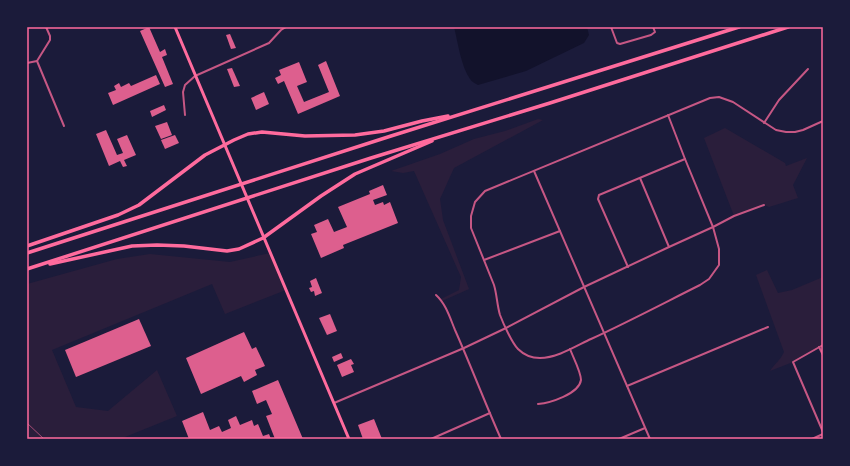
<svg xmlns="http://www.w3.org/2000/svg" width="850" height="466" font-family="Commissioner,sans-serif">
<style>
.green{fill:#2a1e3b}
.water{fill:#12122b}
.building{fill:#dd5f8e}
.lines{fill:none;stroke-linecap:round;stroke-linejoin:round}
.minor{stroke:#c65784;stroke-width:2}
.secondary{stroke:#ff6b9d;stroke-width:3}
.motorway{stroke:#ff6b9d;stroke-width:3.5}
.rail{stroke:#a44b75;stroke-width:1}
.neatline{fill:none;stroke:#ff6b9d;stroke-width:1.5}
</style>
<rect width="100%" height="100%" fill="#1b1b3a"/>
<!-- green -->
<g class="green">
<polygon points="538,119 543,120 454,168 440,199 443,220 469,289 442,301 441,299 459,290 461,277 414,171 403,173 391,171 440,154 474,139 505,131"/>
<polygon points="725,128 785,163 786,166 807,158 793,185 798,198 769,207 764,205 734,216 704,138"/>
<polygon points="270,253 286,290 225,314 212,284 52,350 76,407 108,411 157,370 177,416 120,439 27,439 27,284 117,259 150,254 230,262"/>
<path d="M767 270 778 293 792 290 823 277V345L793 362 770 371C775 363 780 361 784 352L756 275Z"/>
</g>
<!-- water -->
<path class="water" d="M454 27H587L589 35 584 43 526 71 478 85C475 83 472 82 470 79 461 66 458 43 454 27Z"/>
<!-- building -->
<g class="building">
<polygon points="149,27 160,52 165,49 167,55 162,57 173,84 165,87 140,31"/>
<polygon points="230,34 236,48 231,49 226,35"/>
<polygon points="326,61 340,96 298,114 284,81 278,84 275,78 281,75 279,70 299,62 307,82 297,86 304,102 329,92 318,65"/>
<polygon points="232,68 240,86 234,87 227,69"/>
<polygon points="156,75 160,84 113,105 108,93 116,90 114,86 119,83 121,87 129,83 131,86"/>
<polygon points="264,92 269,104 256,110 251,98"/>
<polygon points="164,105 166,110 152,117 150,111"/>
<polygon points="167,122 172,135 161,139 155,126"/>
<polygon points="106,130 117,155 123,153 117,139 127,135 136,155 124,160 127,166 123,167 120,161 109,166 96,134"/>
<polygon points="175,135 179,143 165,149 161,140"/>
<polygon points="383,185 387,195 373,200 375,205 383,202 384,205 390,202 398,223 343,245 344,248 321,258 311,234 317,232 314,225 328,219 334,232 347,227 338,207 370,194 369,191"/>
<polygon points="316,278 322,293 315,296 314,291 311,292 309,288 312,287 310,281"/>
<polygon points="330,314 337,331 327,335 319,318"/>
<polygon points="139,319 151,346 76,377 65,350"/>
<polygon points="244,332 252,349 256,347 265,366 255,370 257,375 244,382 241,376 201,394 186,358"/>
<polygon points="341,353 343,358 334,362 332,357"/>
<polygon points="351,359 354,364 351,365 354,372 342,377 337,365"/>
<polygon points="278,380 303,439 275,439 266,416 272,414 266,400 257,404 252,391"/>
<polygon points="203,412 210,430 219,426 222,432 231,428 228,420 236,416 240,425 252,420 254,426 258,424 263,436 269,434 271,439 189,439 182,421"/>
<polygon points="374,419 382,439 363,439 358,425"/>
</g>
<g class="lines">
<!-- minor -->
<g class="minor">
<polyline points="611,27 617,43 620,44 651,35 655,32 653,27"/>
<polyline points="37,61 64,126"/>
<polyline points="37,61 50,40 50,36 46,27"/>
<polyline points="27,63 37,61"/>
<polyline points="185,115 183,92 185,85 195,76 269,43 281,30 286,27"/>
<path d="M668 115 685 159 713 227 719 249V265L709 279 700 285C664 303 628 322 591 339 576 346 557 358 540 358 532 358 524 355 518 349 512 343 503 323 500 315 497 305 497 295 494 285L471 228V216L475 202 485 191 710 98 719 97 733 102 776 130 786 132H795L803 130 823 121"/>
<polyline points="764,123 779,100 808,69"/>
<polyline points="534,171 650,439"/>
<polyline points="640,178 669,247"/>
<polyline points="484,260 560,231"/>
<polyline points="628,267 598,199 599,195 685,159"/>
<path d="M436 295C446 304 450 318 455 330 471 366 485 403 501 439"/>
<polyline points="823,345 793,362 823,432"/>
<polyline points="819,347 823,355"/>
<polyline points="627,386 768,327"/>
<polyline points="334,403 464,348 506,328 584,287 669,247 713,227 734,216 764,205"/>
<path d="M538 404C550 403 579 394 581 380 581 372 573 357 570 349"/>
<polyline points="431,439 490,413"/>
<polyline points="619,439 645,428"/>
<polyline points="812,439 823,434"/>
</g>
<!-- secondary -->
<polyline class="secondary" points="175,27 349,439"/>
<!-- motorway -->
<g class="motorway">
<polyline points="27,246 118,215 139,205 205,155 234,140 248,134 262,132 305,136 355,135 384,131 422,121 448,116"/>
<polyline points="27,253 391,136 739,27"/>
<polyline points="50,264 132,246 157,245 184,246 227,251 239,249 263,238 321,196 355,174 432,141"/>
<polyline points="27,269 371,158 550,103 788,27"/>
</g>
<!-- rail -->
<polyline class="rail" points="27,423 44,439"/>
</g>
<!-- border -->
<rect width="850" height="466" fill="none" stroke="#1b1b3a" stroke-width="56"/>
<rect x="28" y="28" width="794" height="410" class="neatline"/>
</svg>
